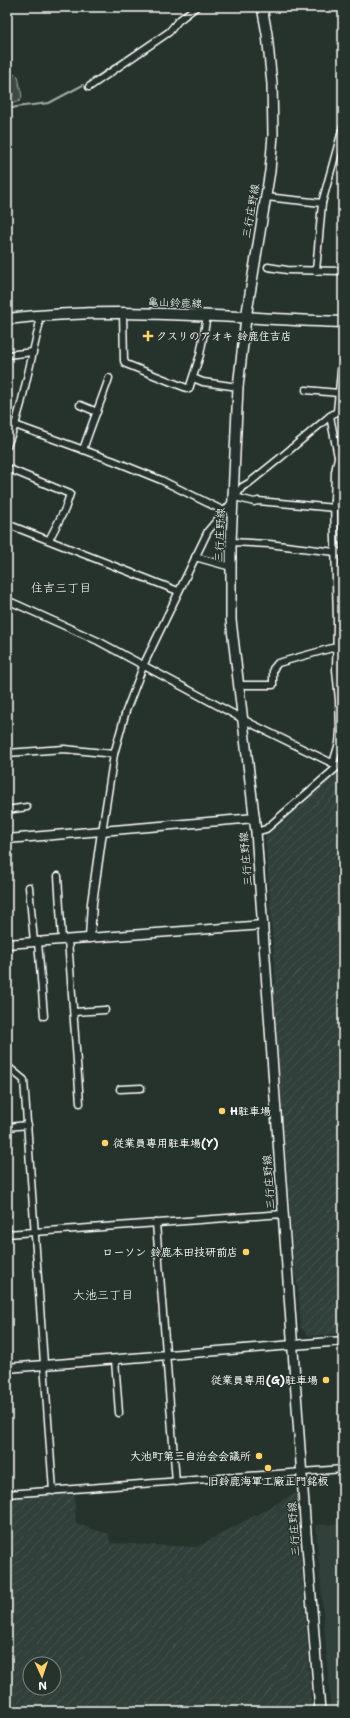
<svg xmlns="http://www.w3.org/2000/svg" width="350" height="1718" font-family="'Shantell Sans','Klee One',sans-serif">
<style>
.built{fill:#333f3a}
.industrial{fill:url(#industrial-furrows);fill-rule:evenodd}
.cemetery{fill:url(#cemetery-stones);stroke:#9ea4a2}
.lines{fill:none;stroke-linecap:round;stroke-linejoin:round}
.stream{stroke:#a4a9a7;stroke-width:2}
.minor-casing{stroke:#fff;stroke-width:9}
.tertiary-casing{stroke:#fff;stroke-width:11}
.secondary-casing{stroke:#fff;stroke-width:12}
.primary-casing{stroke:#fff;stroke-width:13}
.minor{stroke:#26332d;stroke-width:6}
.tertiary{stroke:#26332d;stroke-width:8}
.secondary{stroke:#26332d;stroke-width:9}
.primary{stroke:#26332d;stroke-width:10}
.poi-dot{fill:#ffd166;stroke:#26332d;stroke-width:1.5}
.labels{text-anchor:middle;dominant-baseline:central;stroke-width:3;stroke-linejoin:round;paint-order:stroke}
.street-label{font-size:11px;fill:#fff;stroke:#26332d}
.poi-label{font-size:11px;font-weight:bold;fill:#fff;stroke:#26332d;text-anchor:start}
.neighbourhood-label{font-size:12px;fill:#fff;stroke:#26332d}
</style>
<defs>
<pattern id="industrial-furrows" width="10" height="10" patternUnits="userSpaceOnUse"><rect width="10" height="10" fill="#333f3a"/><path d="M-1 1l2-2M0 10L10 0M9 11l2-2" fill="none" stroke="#47524e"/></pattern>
<pattern id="cemetery-stones" width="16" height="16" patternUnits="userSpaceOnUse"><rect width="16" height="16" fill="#3e4944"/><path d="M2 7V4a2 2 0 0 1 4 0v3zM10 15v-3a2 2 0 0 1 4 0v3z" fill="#5b6460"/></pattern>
</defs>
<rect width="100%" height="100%" fill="#26332d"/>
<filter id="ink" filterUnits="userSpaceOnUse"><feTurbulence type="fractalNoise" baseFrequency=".025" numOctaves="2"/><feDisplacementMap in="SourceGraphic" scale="8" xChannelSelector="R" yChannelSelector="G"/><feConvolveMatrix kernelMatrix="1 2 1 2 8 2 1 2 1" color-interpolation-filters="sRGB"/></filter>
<g filter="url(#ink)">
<!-- built -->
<polygon class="built" points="343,1524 343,1711 331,1711 316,1525"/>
<!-- industrial -->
<g class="industrial">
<polygon points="343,767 343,1333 309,1336 301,1328 298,1288 295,1276 273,985 276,985 265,834"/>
<path d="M74 1492 76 1524 109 1534 110 1543 197 1547 296 1493 312 1711H7V1498ZM30 1664H54V1688H30Z"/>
</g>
<!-- cemetery -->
<polygon class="cemetery" points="7,71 18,76 22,97 20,101 7,105"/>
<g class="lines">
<!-- stream -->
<g class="stream">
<polyline points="180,16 190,7"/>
<polyline points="90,81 155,38"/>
<polyline points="7,110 16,107 49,103 83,85"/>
</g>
<defs>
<g id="minor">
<polyline points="89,87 169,32 178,21 196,7"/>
<polyline points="266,197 322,203"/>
<polyline points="268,267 287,270 343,271"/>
<polyline points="316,271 322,203 343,127"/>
<polyline points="123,313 124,361 126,364 189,389 200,355 207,316"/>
<polyline points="7,355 33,352"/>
<polyline points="193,378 203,382 238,387"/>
<polyline points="306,390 338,393"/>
<polyline points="80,405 97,412"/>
<polyline points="337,411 343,352"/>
<polyline points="330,416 338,457 335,472 334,501 337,622 336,670 339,700 340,731 339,743 333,763"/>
<polyline points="7,423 15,425 21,404 39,326 38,316"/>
<polyline points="7,446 15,425 114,461 161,480 224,511"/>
<path d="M83 450C91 425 101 402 109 378"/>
<polyline points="7,468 70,494 65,509 49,540"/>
<polyline points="235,497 254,502 258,501 335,508"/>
<polyline points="334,501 343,499"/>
<polyline points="7,524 178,591"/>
<polyline points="231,542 269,544 343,553"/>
<polyline points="195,557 231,567"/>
<polyline points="7,600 98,641 252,724 338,766"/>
<polyline points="239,685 273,685 273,669 278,663 343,645"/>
<polyline points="7,753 64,749 114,754"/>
<polyline points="7,810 27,807"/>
<polyline points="102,832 114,754 126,711 144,664 208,531 233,501 242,487 249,483 280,458 330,416 343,408"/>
<polyline points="256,832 266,829 343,762"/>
<polyline points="58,876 62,940"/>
<polyline points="29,887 34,942"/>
<polyline points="68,940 80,1103"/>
<polyline points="38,942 44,1016"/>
<polyline points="74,1012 105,1010"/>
<polyline points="7,1066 24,1080 53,1491"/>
<polyline points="120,1089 141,1088"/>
<polyline points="7,1127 28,1125"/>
<polyline points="156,1223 176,1482"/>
<polyline points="7,1234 283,1214"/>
<polyline points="115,1360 119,1413"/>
<polyline points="7,1494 343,1469"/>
</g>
<g id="tertiary">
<polyline points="7,839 255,818"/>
<polyline points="90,938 92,903 102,832"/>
<polyline points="7,944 263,925"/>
<polyline points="7,1368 343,1341"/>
</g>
<polyline id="secondary" points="262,7 267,34 272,84 273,135 270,171 246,318 238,387 231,542 231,620 256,832 306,1533 320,1711"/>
<path id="primary" d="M7 319C118 306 231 318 343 322"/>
</defs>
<!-- minor casing -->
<use href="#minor" class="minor-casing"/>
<!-- tertiary casing -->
<use href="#tertiary" class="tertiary-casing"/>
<!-- secondary casing -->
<use href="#secondary" class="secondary-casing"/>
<!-- primary casing -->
<use href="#primary" class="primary-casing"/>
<!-- minor -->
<use href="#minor" class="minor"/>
<!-- tertiary -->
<use href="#tertiary" class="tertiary"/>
<!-- secondary -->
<use href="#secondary" class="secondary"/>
<!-- primary -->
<use href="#primary" class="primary"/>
</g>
</g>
<!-- markers -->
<g class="poi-dot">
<path d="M146 330h4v4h4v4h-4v4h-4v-4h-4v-4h4z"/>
<circle cx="222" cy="1111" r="4"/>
<circle cx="105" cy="1143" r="4"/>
<circle cx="246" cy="1252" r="4"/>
<circle cx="326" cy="1380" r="4"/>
<circle cx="259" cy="1456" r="4"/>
<circle cx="268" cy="1468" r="4"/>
</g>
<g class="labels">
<!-- street labels -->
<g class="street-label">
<text transform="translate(251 211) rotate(-80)">三行庄野線</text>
<text transform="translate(175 303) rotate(2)">亀山鈴鹿線</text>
<text transform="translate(220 535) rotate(-88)">三行庄野線</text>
<text transform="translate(246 859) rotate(-95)">三行庄野線</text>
<text transform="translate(269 1182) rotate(-94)">三行庄野線</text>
<text transform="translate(294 1529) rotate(-94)">三行庄野線</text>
</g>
<!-- poi labels -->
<g class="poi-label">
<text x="156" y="336">クスリのアオキ 鈴鹿住吉店</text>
<text x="230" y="1111">H駐車場</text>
<text x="113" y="1143">従業員専用駐車場(Y)</text>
<text x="238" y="1252" text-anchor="end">ローソン 鈴鹿本田技研前店</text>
<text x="318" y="1380" text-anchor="end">従業員専用(G)駐車場</text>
<text x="251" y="1456" text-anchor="end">大池町第三自治会会議所</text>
<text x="268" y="1481" text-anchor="middle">旧鈴鹿海軍工廠正門銘板</text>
</g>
<!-- neighbourhood labels -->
<g class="neighbourhood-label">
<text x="61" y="588">住吉三丁目</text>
<text x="103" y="1295">大池三丁目</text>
</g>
</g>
<!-- margin -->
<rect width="350" height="1718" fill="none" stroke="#26332d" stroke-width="24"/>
<rect x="12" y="12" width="326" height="1694" fill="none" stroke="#fff" stroke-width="1.5" filter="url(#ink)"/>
<!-- north arrow -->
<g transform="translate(42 1676) rotate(177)"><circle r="19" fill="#26332d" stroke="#7d8581"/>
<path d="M0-3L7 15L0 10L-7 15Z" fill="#ffd166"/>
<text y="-6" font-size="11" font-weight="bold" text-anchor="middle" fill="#ffffff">N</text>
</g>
</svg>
